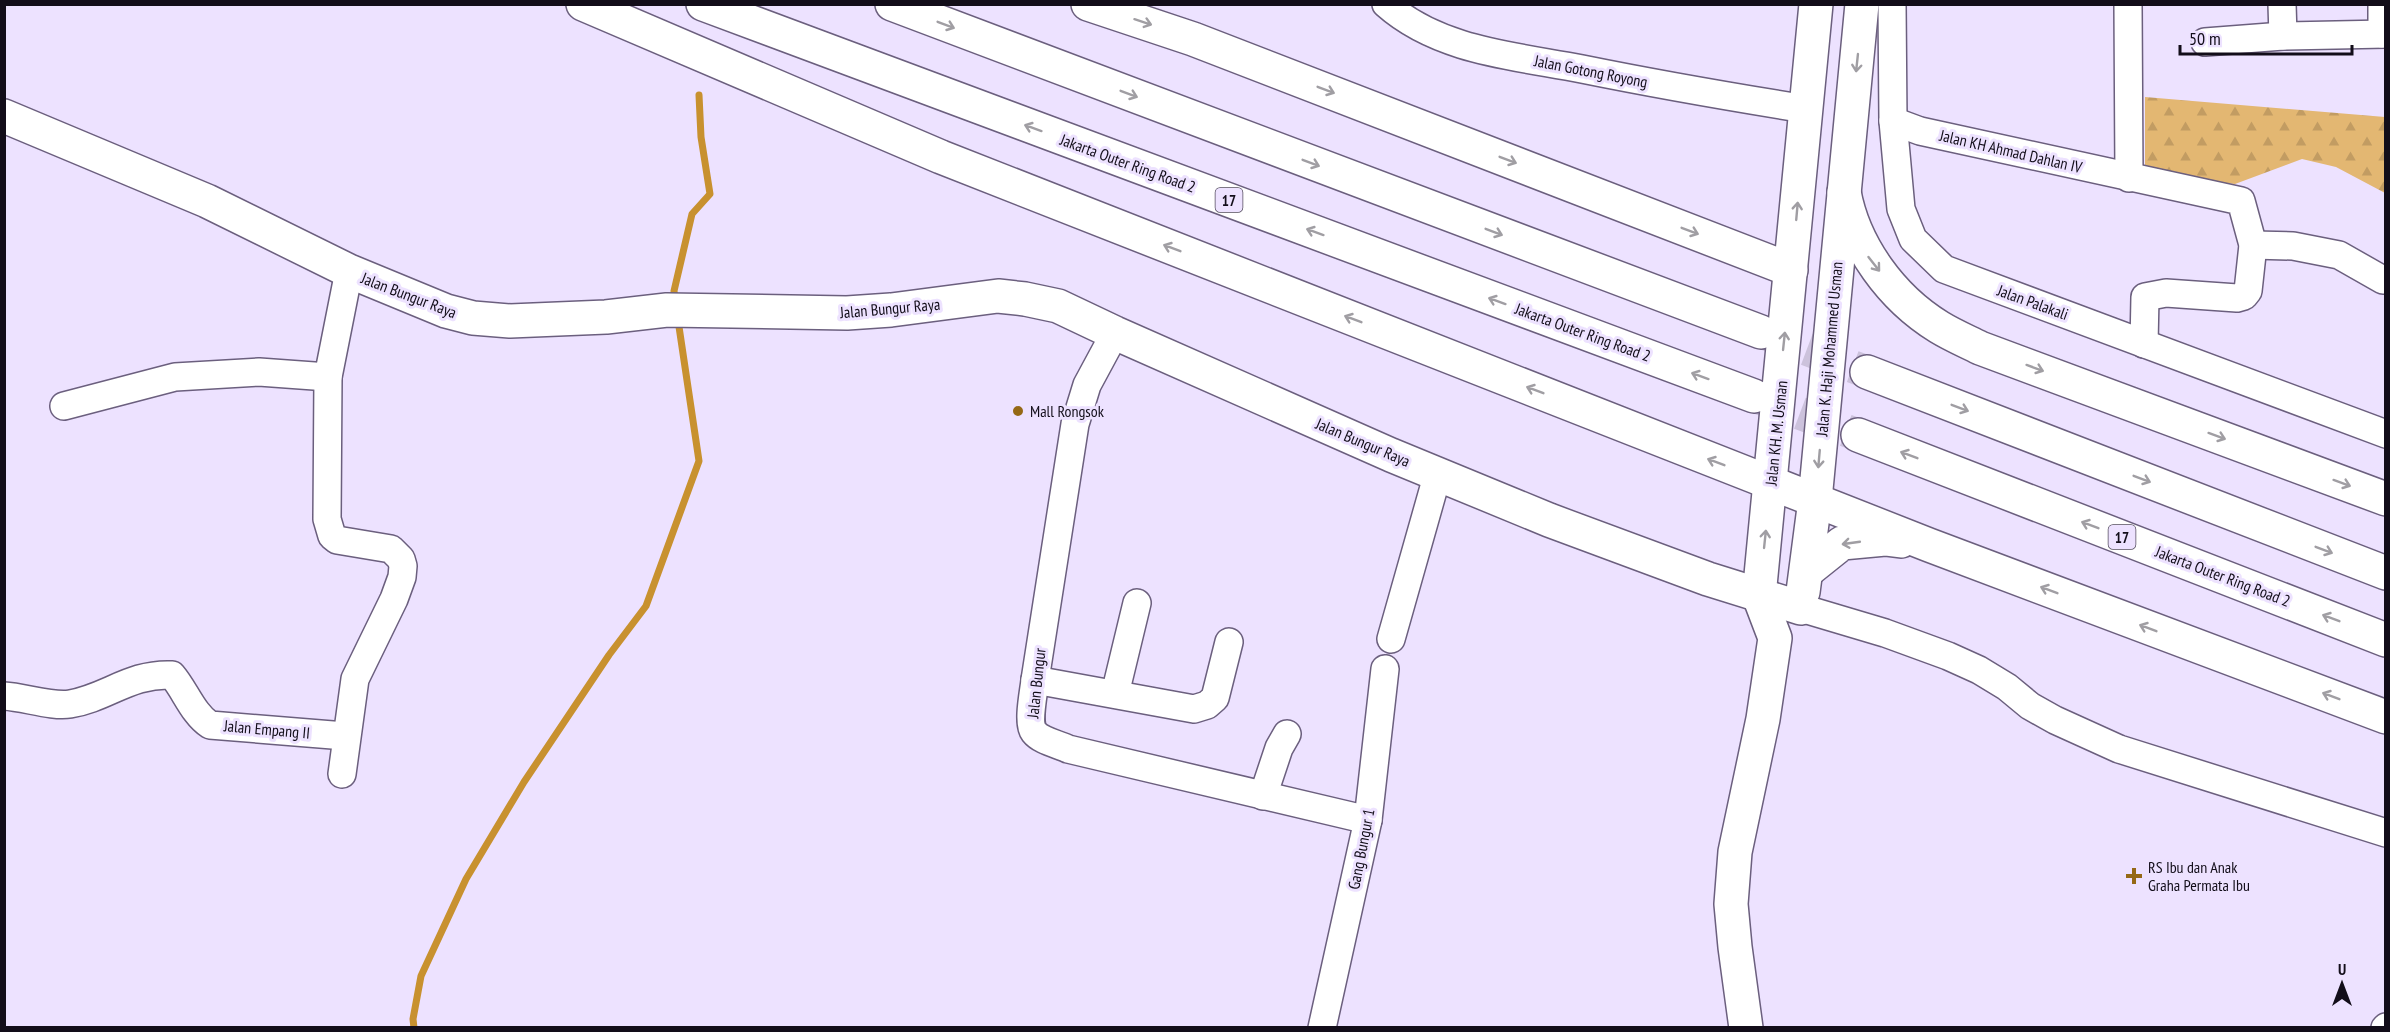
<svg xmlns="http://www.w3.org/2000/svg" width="2390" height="1032" font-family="'PT Sans Narrow',sans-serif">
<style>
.forest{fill:url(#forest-firs)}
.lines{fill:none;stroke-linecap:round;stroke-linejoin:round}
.stream{stroke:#c8912f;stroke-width:7}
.motorway-tunnel{stroke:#ccc2dc;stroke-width:33;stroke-dasharray:33 16;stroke-linecap:butt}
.minor-casing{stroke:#6b5f7e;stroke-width:30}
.tertiary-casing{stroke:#6b5f7e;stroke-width:36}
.motorway-casing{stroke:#6b5f7e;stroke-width:36}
.minor{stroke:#fff;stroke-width:27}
.tertiary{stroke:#fff;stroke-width:33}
.motorway{stroke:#fff;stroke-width:33}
.oneway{stroke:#a09ea3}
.poi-dot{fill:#956815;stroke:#ede2ff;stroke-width:2}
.labels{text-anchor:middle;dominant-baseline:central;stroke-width:6;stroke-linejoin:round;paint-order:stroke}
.shield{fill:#ede2ff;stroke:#544d5e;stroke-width:1.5}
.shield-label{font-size:15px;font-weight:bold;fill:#120d19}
.street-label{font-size:16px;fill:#120d19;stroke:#ede2ff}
.poi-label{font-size:16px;fill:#120d19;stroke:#ede2ff;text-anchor:start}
</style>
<defs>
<pattern id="forest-firs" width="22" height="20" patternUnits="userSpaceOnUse" patternTransform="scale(1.5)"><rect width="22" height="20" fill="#e3b772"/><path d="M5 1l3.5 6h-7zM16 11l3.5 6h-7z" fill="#c29c62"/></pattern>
</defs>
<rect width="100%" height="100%" fill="#ede2ff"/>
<!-- forest -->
<polygon class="forest" points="2145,97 2385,117 2385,193 2336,167 2302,159 2235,184 2145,175"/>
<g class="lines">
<!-- stream -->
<g class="stream">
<polyline points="676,303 674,291 692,214 710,194 701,137 699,95"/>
<polyline points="414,1028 413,1019 421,976 466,879 524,782 609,655 646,606 699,461 678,320"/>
</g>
<!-- motorway-tunnel -->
<g class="motorway-tunnel">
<polyline points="1761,332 1867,372"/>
<polyline points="1754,396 1858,435"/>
</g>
<defs>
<g id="minor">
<path d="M1386 4C1439 51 1515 56 1582 69 1656 84 1731 97 1806 109"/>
<polyline points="1892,4 1893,121 1901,209 1913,239 1944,269 2386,434"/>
<polyline points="2128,4 2129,178"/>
<polyline points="2282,4 2283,36"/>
<polyline points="2382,34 2382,4"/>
<polyline points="2205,42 2283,36 2386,34"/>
<polyline points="1893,121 1920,131 2241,201 2253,245 2248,291 2244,296 2237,298 2166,293 2145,297 2144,344"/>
<polyline points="2253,245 2293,246 2339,255 2383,280"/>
<path d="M1115 333 1087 385 1075 424 1035 680C1034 691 1027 723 1034 732 1041 741 1058 744 1068 749L1368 820"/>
<polyline points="64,406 175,377 259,372 328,377"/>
<polyline points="1801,608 1885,633 1948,656 1979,670 2007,687 2030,706 2055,720 2119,749 2386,833"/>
<polyline points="1391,639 1438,473"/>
<polyline points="1035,680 1194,709 1207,705 1215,698 1229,642"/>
<polyline points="1115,694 1137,603"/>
<path d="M4 696C24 697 52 707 70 704 107 698 130 673 172 675 185 690 193 714 210 725L345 736"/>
<polyline points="342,774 355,679 394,599 402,577 403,566 401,559 391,549 337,540 332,536 327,519 328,377 349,271"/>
<polyline points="1263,796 1279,748 1287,734"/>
<polyline points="1322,1028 1368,820 1385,669"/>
<polyline points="2385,1028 2386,1027"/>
</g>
<g id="tertiary">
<polyline points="4,116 207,201 349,271 446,311 473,318 510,321 606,317 667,310 847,313 891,310 998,296 1025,299 1058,306 1115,333 1391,455 1549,520 1708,579 1801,608"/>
<polyline points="1803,592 1815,500 1862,4"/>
<polyline points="1746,1028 1735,947 1731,904 1735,852 1763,719 1775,638 1759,596 1816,4"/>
</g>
<g id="motorway">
<polyline points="583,4 941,157 1929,545 2386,717"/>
<polyline points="703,4 1754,396"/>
<polyline points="892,4 1761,332"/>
<polyline points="1088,4 1193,39 1791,270"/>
<path d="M1844 192C1854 247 1892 298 1939 327 1952 335 1966 341 1980 348L2386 499"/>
<polyline points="1867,372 2386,573"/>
<polyline points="1858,435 2386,640"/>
<polyline points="1807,571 1842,543 1885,539 1901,541"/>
</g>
</defs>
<!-- minor casing -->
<use href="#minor" class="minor-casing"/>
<!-- tertiary casing -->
<use href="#tertiary" class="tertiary-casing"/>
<!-- motorway casing -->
<use href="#motorway" class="motorway-casing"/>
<!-- minor -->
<use href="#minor" class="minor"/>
<!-- tertiary -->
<use href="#tertiary" class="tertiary"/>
<!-- motorway -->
<use href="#motorway" class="motorway"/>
</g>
<!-- one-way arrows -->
<defs><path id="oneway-shaft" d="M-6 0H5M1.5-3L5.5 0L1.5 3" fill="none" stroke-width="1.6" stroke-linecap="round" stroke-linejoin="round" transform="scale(1.5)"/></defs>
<g class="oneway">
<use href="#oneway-shaft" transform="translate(1143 22) rotate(18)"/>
<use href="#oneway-shaft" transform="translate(946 25) rotate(21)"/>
<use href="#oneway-shaft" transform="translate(1857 63) rotate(96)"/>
<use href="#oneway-shaft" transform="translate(1326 90) rotate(21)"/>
<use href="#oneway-shaft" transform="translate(1129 94) rotate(21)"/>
<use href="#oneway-shaft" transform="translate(1033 128) rotate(-160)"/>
<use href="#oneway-shaft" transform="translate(1508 160) rotate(21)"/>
<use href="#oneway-shaft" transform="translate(1311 163) rotate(21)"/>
<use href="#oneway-shaft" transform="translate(1797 211) rotate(-85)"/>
<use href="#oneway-shaft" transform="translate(1690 231) rotate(21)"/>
<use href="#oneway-shaft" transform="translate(1315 232) rotate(-160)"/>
<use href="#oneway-shaft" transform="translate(1494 232) rotate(21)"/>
<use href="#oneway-shaft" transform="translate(1172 248) rotate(-159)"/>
<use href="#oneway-shaft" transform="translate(1874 264) rotate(52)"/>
<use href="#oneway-shaft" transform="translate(1497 301) rotate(-160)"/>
<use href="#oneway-shaft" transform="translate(1353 319) rotate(-159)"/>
<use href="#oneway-shaft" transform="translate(1784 341) rotate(-84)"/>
<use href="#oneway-shaft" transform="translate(2035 368) rotate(20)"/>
<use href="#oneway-shaft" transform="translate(1700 376) rotate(-160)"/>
<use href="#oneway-shaft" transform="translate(1535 390) rotate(-159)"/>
<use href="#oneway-shaft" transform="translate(1960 408) rotate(21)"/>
<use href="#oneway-shaft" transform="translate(2217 436) rotate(20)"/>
<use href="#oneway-shaft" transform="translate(1909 455) rotate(-159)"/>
<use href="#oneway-shaft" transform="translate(1819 459) rotate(95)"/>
<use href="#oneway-shaft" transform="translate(1716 462) rotate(-159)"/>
<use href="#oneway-shaft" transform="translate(2142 479) rotate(21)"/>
<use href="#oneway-shaft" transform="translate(2342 483) rotate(20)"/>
<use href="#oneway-shaft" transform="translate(2090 525) rotate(-159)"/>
<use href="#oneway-shaft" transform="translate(1765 539) rotate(-84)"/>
<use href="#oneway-shaft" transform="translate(1851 543) rotate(172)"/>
<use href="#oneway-shaft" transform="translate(2324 550) rotate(21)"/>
<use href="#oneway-shaft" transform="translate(2049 590) rotate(-159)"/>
<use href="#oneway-shaft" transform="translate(2331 618) rotate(-159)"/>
<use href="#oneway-shaft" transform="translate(2148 628) rotate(-159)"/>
<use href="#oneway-shaft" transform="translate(2331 696) rotate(-159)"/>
</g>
<!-- markers -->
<g class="poi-dot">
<circle cx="1018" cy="411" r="6"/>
<path d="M2131 867h6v6h6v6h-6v6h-6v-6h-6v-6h6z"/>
</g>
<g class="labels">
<!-- shield labels -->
<g class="shield">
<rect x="1215.5" y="188" width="27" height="24" rx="4.5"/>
<rect x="2108.5" y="525" width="27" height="24" rx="4.5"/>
</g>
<g class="shield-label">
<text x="1229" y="200">17</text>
<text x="2122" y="537">17</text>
</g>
<!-- street labels -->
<g class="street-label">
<text transform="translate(1591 71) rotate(11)">Jalan Gotong Royong</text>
<text transform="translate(2011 151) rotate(13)">Jalan KH Ahmad Dahlan IV</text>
<text transform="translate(1128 163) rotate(20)">Jakarta Outer Ring Road 2</text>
<text transform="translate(409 295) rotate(21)">Jalan Bungur Raya</text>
<text transform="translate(2033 302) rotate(20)">Jalan Palakali</text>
<text transform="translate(890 308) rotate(-5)">Jalan Bungur Raya</text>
<text transform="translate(1583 332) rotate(20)">Jakarta Outer Ring Road 2</text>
<text transform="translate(1829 349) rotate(-85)">Jalan K. Haji Mohammed Usman</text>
<text transform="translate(1776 433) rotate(-84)">Jalan KH. M. Usman</text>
<text transform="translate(1363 442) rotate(23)">Jalan Bungur Raya</text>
<text transform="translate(2223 576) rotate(21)">Jakarta Outer Ring Road 2</text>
<text transform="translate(1036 683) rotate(-84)">Jalan Bungur</text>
<text transform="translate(267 729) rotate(5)">Jalan Empang II</text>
<text transform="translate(1361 849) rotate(-79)">Gang Bungur 1</text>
</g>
<!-- poi labels -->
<g class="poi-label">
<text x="1030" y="411">Mall Rongsok</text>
<text x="2148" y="867">RS Ibu dan Anak<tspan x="2148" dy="18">Graha Permata Ibu</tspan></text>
</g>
</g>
<!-- border -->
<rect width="2390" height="1032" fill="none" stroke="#120d19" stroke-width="12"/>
<!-- north arrow -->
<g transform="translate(2342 984)" stroke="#ede2ff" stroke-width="4.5" paint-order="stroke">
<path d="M0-4.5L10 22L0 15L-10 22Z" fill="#120d19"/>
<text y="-9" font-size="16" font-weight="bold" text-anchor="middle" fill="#120d19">U</text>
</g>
<!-- scale -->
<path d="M2180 45v9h172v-9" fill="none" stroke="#120d19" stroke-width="3"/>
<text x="2189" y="45" font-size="18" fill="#120d19" stroke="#ede2ff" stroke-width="4.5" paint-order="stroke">50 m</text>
</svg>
